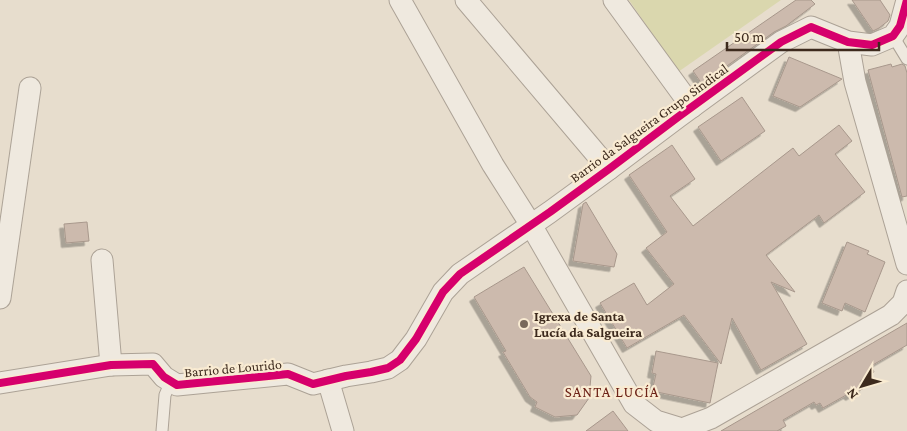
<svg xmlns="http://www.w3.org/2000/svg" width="907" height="431" font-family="'Crimson Pro',serif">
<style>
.green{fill:#dad7ae}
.building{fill:#ccbaad;stroke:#a8988c;filter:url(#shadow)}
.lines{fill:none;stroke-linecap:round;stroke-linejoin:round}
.service-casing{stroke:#aca296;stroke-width:13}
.minor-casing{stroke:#aca296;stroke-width:23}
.service{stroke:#efe9df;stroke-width:11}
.minor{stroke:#efe9df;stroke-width:21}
.cycleway-casing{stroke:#f9ebd2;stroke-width:11}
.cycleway{stroke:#d6006c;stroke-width:8}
.poi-dot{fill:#78695b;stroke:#f9ebd2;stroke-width:2}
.labels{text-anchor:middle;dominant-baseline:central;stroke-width:4.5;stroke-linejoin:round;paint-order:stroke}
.street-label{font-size:14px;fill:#3d2a1d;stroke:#f9ebd2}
.poi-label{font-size:14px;font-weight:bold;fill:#3d2a1d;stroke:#f9ebd2;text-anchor:start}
.neighbourhood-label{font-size:15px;letter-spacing:1px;fill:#6d2318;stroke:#f9ebd2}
</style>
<defs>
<filter id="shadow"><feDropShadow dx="-4.5" dy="4.5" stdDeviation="0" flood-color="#0004"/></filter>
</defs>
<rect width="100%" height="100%" fill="#e7ddcd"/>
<!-- green -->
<polygon class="green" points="629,0 781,0 678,72"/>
<!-- building -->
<g class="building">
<polygon points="796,0 811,0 815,4 786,26 774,32 702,84 693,71"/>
<polygon points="852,0 880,0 890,15 888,21 879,28 873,31"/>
<polygon points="789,57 842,79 800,107 773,96"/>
<polygon points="891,64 892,67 902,64 905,66 907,73 907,196 902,197 868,70"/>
<polygon points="742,97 765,131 721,161 698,127"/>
<polygon points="839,125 852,141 835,154 865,192 824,223 819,215 766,255 795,292 771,282 807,344 761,370 732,318 721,364 684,315 627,348 600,303 634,283 647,305 674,284 646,248 667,232 629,175 672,145 695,179 670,196 693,226 793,148 799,156"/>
<polygon points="586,202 617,254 614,267 573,261 583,204"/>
<polygon points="87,222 89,241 66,243 64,224"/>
<polygon points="847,242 869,251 867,254 885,262 865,312 845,303 842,311 822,303"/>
<polygon points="524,267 591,376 589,398 577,415 555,417 535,407 537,402 530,397 503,352 506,351 474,297"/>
<polygon points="907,323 907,345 871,366 874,372 860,381 864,388 850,396 848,394 823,408 820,403 816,405 814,402 783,420 786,426 777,431 721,431"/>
<polygon points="656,351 718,363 710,403 652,391 656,374 652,373"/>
<polygon points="613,411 628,431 586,431"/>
</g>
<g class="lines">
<defs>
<g id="service">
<polyline points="893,36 907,59"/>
<polyline points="162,431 165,395 171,381"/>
</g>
<g id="minor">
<polyline points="400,0 493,165 531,225 634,404 656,421 682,429"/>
<polyline points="466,0 609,169"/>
<polyline points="614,0 692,107"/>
<polyline points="848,42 855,82 907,264"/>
<polyline points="102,260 111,365"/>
<polyline points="0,298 30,88"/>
<polyline points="328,380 343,431"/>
<polyline points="0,383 111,365 153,364 164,377 177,385 288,374 313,384 346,376 371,372 388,368 400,360 416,339 443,292 460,274 550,212 609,169 678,117 781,42 811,27 848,42 872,45 893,36 900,26 907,0"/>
<polyline points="682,429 711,418 891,315 903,303 907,291"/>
</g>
</defs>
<!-- service casing -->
<use href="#service" class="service-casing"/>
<!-- minor casing -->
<use href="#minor" class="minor-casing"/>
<!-- service -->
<use href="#service" class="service"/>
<!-- minor -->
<use href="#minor" class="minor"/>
<defs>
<polyline id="cycleway" points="0,383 111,365 153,364 164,377 177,385 288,374 313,384 346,376 371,372 388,368 400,360 416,339 443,292 460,274 550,212 609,169 678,117 781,42 811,27 848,42 872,45 893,36 900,26 907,0"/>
</defs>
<!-- cycleway casing -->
<use href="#cycleway" class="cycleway-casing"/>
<!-- cycleway -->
<use href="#cycleway" class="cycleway"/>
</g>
<!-- markers -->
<circle class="poi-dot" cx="524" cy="324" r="5"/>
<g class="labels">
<!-- street labels -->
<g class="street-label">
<text transform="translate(649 123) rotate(-36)">Barrio da Salgueira Grupo Sindical</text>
<text transform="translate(233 368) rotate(-5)">Barrio de Lourido</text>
</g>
<!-- poi labels -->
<g class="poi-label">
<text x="534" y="316">Igrexa de Santa<tspan x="534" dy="16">Lucía da Salgueira</tspan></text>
</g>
<!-- neighbourhood labels -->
<g class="neighbourhood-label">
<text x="612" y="392">SANTA LUCÍA</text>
</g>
</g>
<!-- north arrow -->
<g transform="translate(862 386) rotate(232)" stroke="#f9ebd2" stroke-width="4" paint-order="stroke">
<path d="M0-4L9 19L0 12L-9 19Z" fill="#3d2a1d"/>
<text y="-8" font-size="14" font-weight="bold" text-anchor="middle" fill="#3d2a1d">N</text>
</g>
<!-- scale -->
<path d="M727 42v8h152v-8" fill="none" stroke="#3d2a1d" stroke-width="2.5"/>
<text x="734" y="42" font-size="15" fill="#3d2a1d" stroke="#f9ebd2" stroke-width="4" paint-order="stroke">50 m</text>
</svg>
